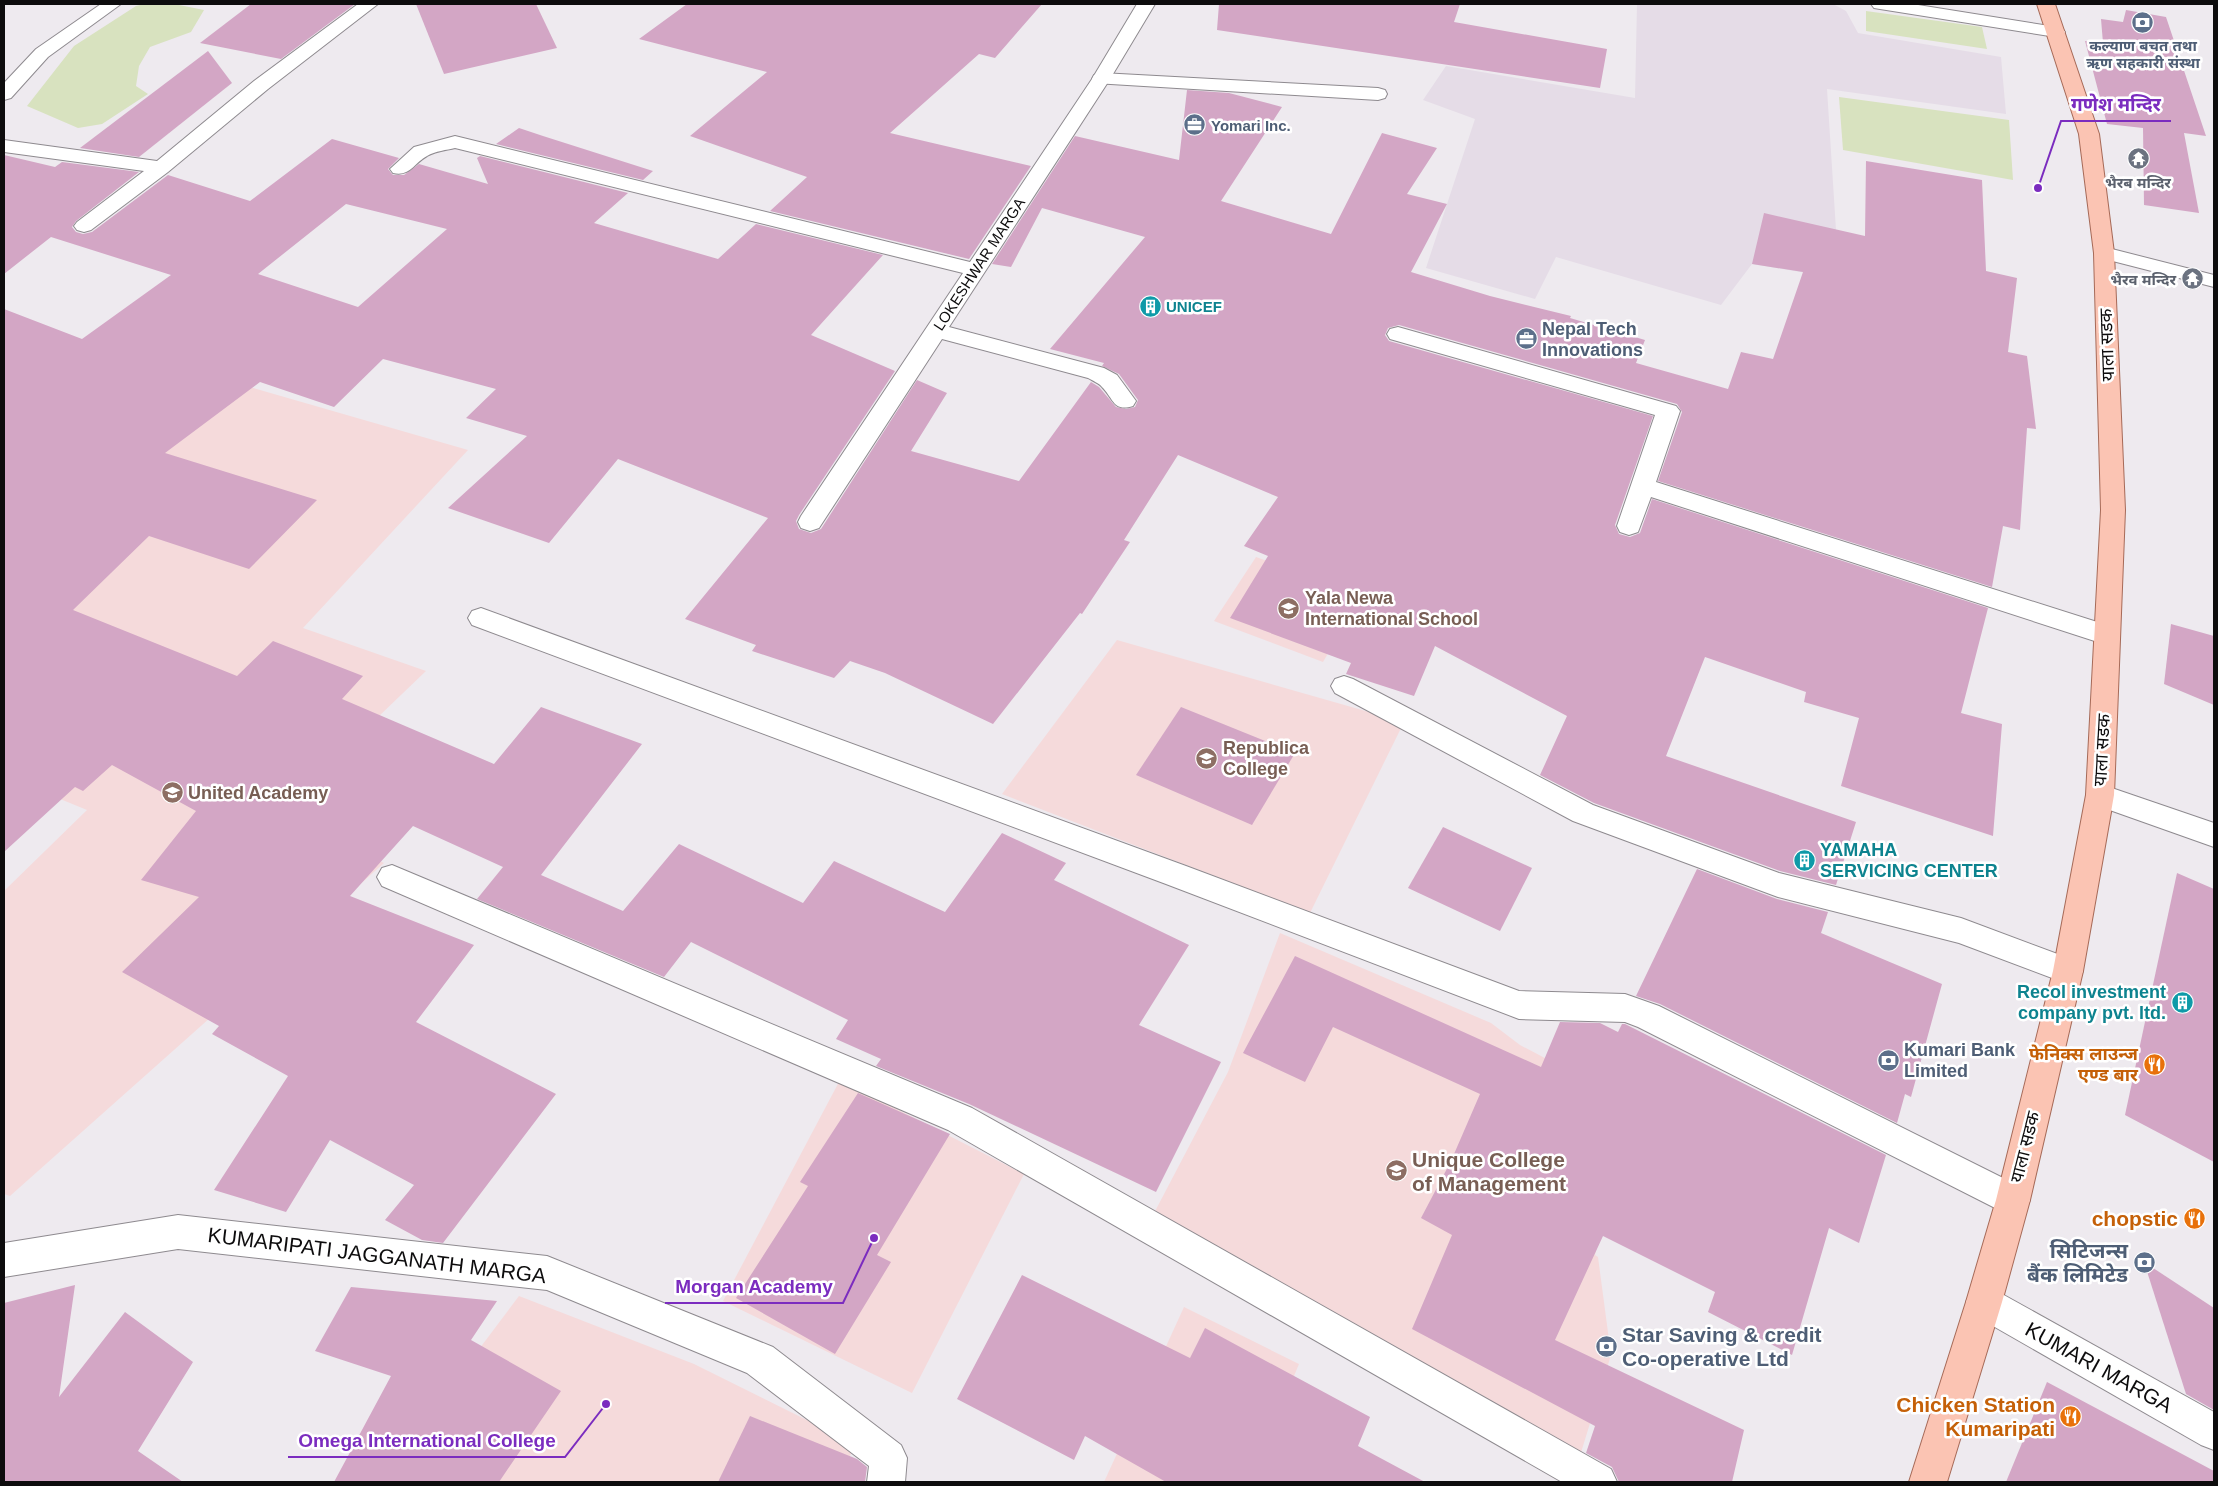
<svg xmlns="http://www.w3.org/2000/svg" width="2218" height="1486" font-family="Arial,'Noto Sans Devanagari',sans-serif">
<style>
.built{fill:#e5dce7}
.education{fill:#f5dadb}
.green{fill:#d8e2bf}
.building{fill:#d3a6c5;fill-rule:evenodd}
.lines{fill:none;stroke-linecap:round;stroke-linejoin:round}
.service-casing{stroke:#8e8a8f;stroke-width:2}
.minor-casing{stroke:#8e8a8f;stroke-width:2}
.primary-casing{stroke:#a66a58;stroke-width:2}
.service{fill:#fff;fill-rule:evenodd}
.minor{fill:#fff;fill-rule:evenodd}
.primary{fill:#fbc4b3;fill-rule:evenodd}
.labels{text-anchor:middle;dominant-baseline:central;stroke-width:5;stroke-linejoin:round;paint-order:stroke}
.far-service-label{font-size:15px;font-weight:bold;fill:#4e5e75;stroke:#fff}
.far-worship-label{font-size:15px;font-weight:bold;fill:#5b616d;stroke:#fff}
.far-street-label{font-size:15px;fill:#0d0c0d;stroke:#fff}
.far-culture-label{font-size:15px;font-weight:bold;fill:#0d838f;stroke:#fff;text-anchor:start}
.service-label{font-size:18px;font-weight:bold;fill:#4e5e75;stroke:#fff;text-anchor:start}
.street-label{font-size:18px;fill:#0d0c0d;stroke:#fff}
.education-label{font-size:18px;font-weight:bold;fill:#785e54;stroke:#fff;text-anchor:start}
.culture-label{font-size:18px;font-weight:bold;fill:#0d838f;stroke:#fff;text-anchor:start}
.food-label{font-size:18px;font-weight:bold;fill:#c56008;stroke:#fff;text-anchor:end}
.near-education-label{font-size:21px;font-weight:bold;fill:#785e54;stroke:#fff;text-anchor:start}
.near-food-label{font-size:21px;font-weight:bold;fill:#c56008;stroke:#fff;text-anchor:end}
.near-service-label{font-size:21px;font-weight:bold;fill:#4e5e75;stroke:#fff;text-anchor:end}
.near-street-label{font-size:21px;fill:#0d0c0d;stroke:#fff}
.leader{fill:none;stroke:#7b2cbf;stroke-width:2}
.callout-dot{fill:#7b2cbf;stroke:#fff;stroke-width:2}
.callout-label{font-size:19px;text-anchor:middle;font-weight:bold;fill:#7b2cbf;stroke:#fff;stroke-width:5;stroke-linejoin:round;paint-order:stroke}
</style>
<rect width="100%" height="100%" fill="#eeeaef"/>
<!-- built -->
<polygon class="built" points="1637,4 1833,4 1846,11 1858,33 2001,57 2006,114 1827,89 1836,230 1825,276 1752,264 1721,305 1556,257 1535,299 1426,268 1475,119 1423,100 1446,66 1635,98"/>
<!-- education -->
<g class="education">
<polygon points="163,362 468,450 303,628 426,671 280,811 384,863 10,1196 4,1194 4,891 87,810 4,776 4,437 46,455"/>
<polygon points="1256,557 1362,595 1323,662 1214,621"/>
<polygon points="1117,640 1404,722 1310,913 1002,794"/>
<polygon points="1280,933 1491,1023 1520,1045 1630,1103 1595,1255 1598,1257 1611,1355 1579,1459 1141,1238 1228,1072"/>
<polygon points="840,1080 1024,1174 912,1393 723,1301"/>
<polygon points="519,1296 694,1364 855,1444 839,1482 379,1482"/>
<polygon points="1184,1307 1299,1364 1250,1482 1104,1482"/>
</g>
<!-- green -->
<g class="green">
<polygon points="144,4 174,4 204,10 191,32 150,47 139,66 136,86 148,94 102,124 78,128 27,106 74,46 136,6"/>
<polygon points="1866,11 1982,27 1987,49 1866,31"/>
<polygon points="1839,97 2009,120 2013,180 1843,150"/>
</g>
<!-- building -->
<g class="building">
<polygon points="251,4 355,4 281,59 200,43"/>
<polygon points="416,4 536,4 557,48 444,74"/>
<polygon points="687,4 1042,4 995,58 979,54 890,133 1031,166 969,259 770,211 807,177 690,136 767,72 639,39"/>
<polygon points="1219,4 1460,4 1454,22 1607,49 1600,88 1217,30"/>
<polygon points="2126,10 2166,17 2206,136 2184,133 2199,213 2144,205 2143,128 2107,124 2085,41 2103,43 2101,19 2123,22"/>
<polygon points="208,51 232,83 139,157 80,148"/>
<path d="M1187 90 1229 93 1282 107 1221 201 1331 234 1382 133 1437 148 1407 194 1447 204 1411 272 1490 296 1571 316 1570 318 1645 340 1636 363 1728 389 1741 352 1773 359 1803 272 1752 264 1764 213 1865 236 1866 161 1982 180 1986 271 2017 278 2008 352 2027 356 2036 429 2027 428 2020 530 2003 526 1992 587 1658 481 1682 412 1677 404 1399 325 1388 328 1385 335 1389 341 1653 416 1615 525 1619 534 1630 537 1640 533 1652 499 1988 608 1961 713 2002 724 1993 836 1841 786 1859 718 1804 702 1806 692 1705 657 1666 756 1856 822 1836 885 1780 871 1594 803 1540 775 1567 716 1435 646 1414 696 1346 674 1351 663 1230 618 1268 556 1244 546 1278 497 1178 455 1124 540 1130 542 1082 614 1080 613 993 724 885 673 850 661 834 678 752 651 756 645 685 619 768 518 618 459 549 543 448 508 527 436 466 418 496 389 383 359 334 407 260 382 165 453 317 500 249 569 149 536 73 610 237 676 273 641 363 676 342 699 494 764 541 707 642 744 541 875 623 911 679 844 803 903 834 861 945 912 1002 833 1066 863 1054 880 1189 945 1139 1025 1221 1062 1156 1192 969 1104 876 1066 881 1059 836 1039 848 1020 691 942 664 977 477 899 503 867 413 826 350 896 474 945 416 1022 556 1094 443 1243 422 1240 385 1220 414 1185 330 1140 286 1212 214 1190 288 1076 212 1034 219 1026 122 972 199 897 141 880 196 811 112 765 83 791 75 787 4 852V309L82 339 171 275 51 237 4 274V155L55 167 62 162 139 172 76 221 72 227 76 232 83 234 92 232 168 175 250 201 332 139 399 158 388 169 393 175H404L419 164 488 184 477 158 480 156 628 193 594 223 718 259 756 224 883 255 811 335 895 371 799 515 796 521 799 529 811 533 821 529 917 380 947 393 911 451 1019 481 1091 382 1099 387 1116 407 1126 409 1135 407 1138 400 1119 374 1102 366 1104 363 1050 349 1145 237 1042 208 1011 267 992 264 1075 136 1179 160ZM346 204 447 229 358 307 258 274Z"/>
<polygon points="519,128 543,136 653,171 643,180 496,144"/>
<polygon points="2171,624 2214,636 2214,705 2164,684"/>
<polygon points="1181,707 1295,753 1252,825 1136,775"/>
<polygon points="1443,827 1532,868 1500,931 1408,888"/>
<polygon points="1697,869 1777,899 1828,912 1821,933 1942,984 1911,1097 1905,1094 1897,1123 1660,1004 1636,996"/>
<polygon points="2177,873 2214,889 2214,1162 2125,1115"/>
<polygon points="1295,956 1541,1067 1560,1022 1600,1023 1618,1032 1622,1024 1625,1024 1886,1155 1859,1243 1829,1228 1792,1355 1708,1312 1715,1292 1603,1236 1555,1340 1744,1430 1732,1482 1619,1482 1612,1467 1586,1453 1595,1426 1412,1329 1452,1235 1421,1218 1451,1161 1480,1094 1333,1027 1305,1082 1243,1053"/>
<polygon points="858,1093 950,1134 877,1255 891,1262 835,1354 736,1298 808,1186 800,1182"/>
<polygon points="2144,1262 2214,1308 2214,1410 2186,1394"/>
<polygon points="1022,1275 1190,1358 1205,1328 1370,1417 1358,1446 1425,1482 1166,1482 1085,1436 1074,1460 957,1399"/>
<polygon points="75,1285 59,1397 125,1312 193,1362 138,1451 183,1482 4,1482 4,1303"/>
<polygon points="351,1287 497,1301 471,1340 561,1391 499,1482 334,1482 391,1376 315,1351"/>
<polygon points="2047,1382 2214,1471 2214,1482 2006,1482"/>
<polygon points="750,1416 857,1459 867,1467 865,1482 718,1482"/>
</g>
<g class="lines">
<defs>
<g id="service">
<polygon points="101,4 121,4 48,57 11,98 4,100 4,83 36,49"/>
<polygon points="358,4 378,4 268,89 168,172 91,230 84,232 77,230 74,226 77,222 144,171 4,152 4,140 157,161 254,81"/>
<polygon points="1101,73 1378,88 1385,90 1387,94 1385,98 1378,100 1094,83 1092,79 1094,75"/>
</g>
<g id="minor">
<path d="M1137 4H1155L1110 79 949 327 1104 368 1117 375 1136 401 1133 406C1113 412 1114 399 1102 387 1099 383 1093 381 1088 378L942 339 819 528 810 531 801 528 798 522 801 516 963 273 455 148C447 150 435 151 427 156 414 163 410 177 393 173L390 169 414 147 455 136 970 262 1092 79Z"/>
<polygon points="1871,4 1912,4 2056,27 2062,28 2065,32 2062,36 2056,37 1880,9 1874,8"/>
<polygon points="2104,247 2214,275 2214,287 2097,257 2094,253 2097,249"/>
<polygon points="1398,327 1676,406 1680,411 1656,482 2116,628 2120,635 2116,642 2107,645 1651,497 1638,532 1629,535 1620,532 1617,526 1655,415 1390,339 1387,334 1390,329"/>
<polygon points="481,608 1186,866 1519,991 1625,994 1659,1006 2025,1189 2030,1200 2025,1211 2013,1216 2001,1211 1638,1027 1625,1022 1519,1019 1166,884 472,625 468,618 472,611"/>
<polygon points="1344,676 1353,679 1593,805 1779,873 1961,918 2079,962 2083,971 2079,980 2068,984 1959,943 1778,897 1573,821 1335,693 1331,686 1335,679"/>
<polygon points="2100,784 2214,823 2214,847 2090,803 2086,795 2090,787"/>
<polygon points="392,865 972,1108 1611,1469 1617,1482 1562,1482 948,1130 382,886 377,877 382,868"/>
<polygon points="178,1215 547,1256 773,1347 901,1445 907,1458 905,1482 867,1482 869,1466 747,1373 547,1290 178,1249 4,1277 4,1243"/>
<polygon points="1984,1284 2214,1412 2214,1450 2201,1445 1972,1314 1966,1302 1972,1290"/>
</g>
<polygon id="primary" points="2037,4 2055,4 2099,134 2114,253 2125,510 2114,795 2083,971 2030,1200 2002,1302 1947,1482 1909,1482 1966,1302 1996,1200 2053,971 2086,795 2101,510 2094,253 2079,134"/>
</defs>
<!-- service casing -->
<use href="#service" class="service-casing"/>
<!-- minor casing -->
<use href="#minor" class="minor-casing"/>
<!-- primary casing -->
<use href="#primary" class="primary-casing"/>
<!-- service -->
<use href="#service" class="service"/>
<!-- minor -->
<use href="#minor" class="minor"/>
<!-- primary -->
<use href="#primary" class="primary"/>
</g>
<!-- icons -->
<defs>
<symbol id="bank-disc" viewBox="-11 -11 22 22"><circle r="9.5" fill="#5c6f8a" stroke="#fff"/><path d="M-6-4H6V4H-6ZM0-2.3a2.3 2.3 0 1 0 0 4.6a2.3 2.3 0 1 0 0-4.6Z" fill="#fff"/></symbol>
<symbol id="office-disc" viewBox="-11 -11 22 22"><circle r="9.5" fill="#5c6f8a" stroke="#fff"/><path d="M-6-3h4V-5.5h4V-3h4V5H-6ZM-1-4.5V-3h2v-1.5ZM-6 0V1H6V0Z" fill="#fff"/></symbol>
<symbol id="temple-disc" viewBox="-11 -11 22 22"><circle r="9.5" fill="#6b7280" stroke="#fff"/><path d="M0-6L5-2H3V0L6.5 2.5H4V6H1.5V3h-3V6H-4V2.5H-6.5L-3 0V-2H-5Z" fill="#fff"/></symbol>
<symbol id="building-disc" viewBox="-11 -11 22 22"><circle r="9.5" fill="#0f9aa8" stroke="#fff"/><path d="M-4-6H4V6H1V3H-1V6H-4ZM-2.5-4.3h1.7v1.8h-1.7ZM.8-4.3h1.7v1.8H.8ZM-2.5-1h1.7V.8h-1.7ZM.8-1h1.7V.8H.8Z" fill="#fff"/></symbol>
<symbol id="school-disc" viewBox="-11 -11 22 22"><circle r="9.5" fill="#8d6e63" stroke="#fff"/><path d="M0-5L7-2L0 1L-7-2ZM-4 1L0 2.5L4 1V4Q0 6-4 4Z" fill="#fff"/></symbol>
<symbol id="university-disc" viewBox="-11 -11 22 22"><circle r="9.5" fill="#8d6e63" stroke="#fff"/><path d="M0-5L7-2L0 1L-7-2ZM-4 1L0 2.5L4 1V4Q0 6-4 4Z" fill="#fff"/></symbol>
<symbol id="restaurant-disc" viewBox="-11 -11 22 22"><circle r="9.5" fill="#e8710a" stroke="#fff"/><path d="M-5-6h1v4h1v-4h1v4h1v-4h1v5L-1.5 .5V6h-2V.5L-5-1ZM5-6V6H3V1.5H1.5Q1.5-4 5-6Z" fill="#fff"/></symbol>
</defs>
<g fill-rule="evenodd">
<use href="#bank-disc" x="2130" y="10" width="25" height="25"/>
<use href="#office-disc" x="1182" y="112" width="25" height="25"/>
<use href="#temple-disc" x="2126" y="146" width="25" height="25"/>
<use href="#temple-disc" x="2180" y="266" width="25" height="25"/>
<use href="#building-disc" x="1138" y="294" width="25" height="25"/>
<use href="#office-disc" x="1514" y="326" width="25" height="25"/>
<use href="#school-disc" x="1276" y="596" width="25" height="25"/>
<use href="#university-disc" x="1194" y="746" width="25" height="25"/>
<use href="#university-disc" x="160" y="780" width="25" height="25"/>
<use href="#building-disc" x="1792" y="848" width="25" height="25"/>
<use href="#building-disc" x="2170" y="990" width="25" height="25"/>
<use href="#bank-disc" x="1876" y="1048" width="25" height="25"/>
<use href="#restaurant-disc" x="2142" y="1052" width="25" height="25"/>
<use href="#university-disc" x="1384" y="1158" width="25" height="25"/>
<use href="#restaurant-disc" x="2182" y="1206" width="25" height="25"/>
<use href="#bank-disc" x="2132" y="1250" width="25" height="25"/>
<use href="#bank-disc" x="1594" y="1334" width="25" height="25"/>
<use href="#restaurant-disc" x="2058" y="1404" width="25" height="25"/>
</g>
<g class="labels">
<!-- far-service labels -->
<g class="far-service-label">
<text x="2143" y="45">कल्याण बचत तथा<tspan x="2143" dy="17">ऋण सहकारी संस्था</tspan></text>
<text x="1211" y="125" text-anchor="start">Yomari Inc.</text>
</g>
<!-- far-worship labels -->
<g class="far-worship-label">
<text x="2138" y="182">भैरब मन्दिर</text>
<text x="2176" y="279" text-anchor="end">भैरव मन्दिर</text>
</g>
<!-- far-street labels -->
<g class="far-street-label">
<text transform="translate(979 264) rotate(-57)">LOKESHWAR MARGA</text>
</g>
<!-- far-culture labels -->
<g class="far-culture-label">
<text x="1166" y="306">UNICEF</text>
</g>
<!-- service labels -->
<g class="service-label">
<text x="1542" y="329">Nepal Tech<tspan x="1542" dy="21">Innovations</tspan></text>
<text x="1904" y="1050">Kumari Bank<tspan x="1904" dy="21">Limited</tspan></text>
</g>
<!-- street labels -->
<g class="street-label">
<text transform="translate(2107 345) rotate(-92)">याला सडक</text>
<text transform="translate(2102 750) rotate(-87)">याला सडक</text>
<text transform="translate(2025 1147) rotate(-76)">याला सडक</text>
</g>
<!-- education labels -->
<g class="education-label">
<text x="1305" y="598">Yala Newa<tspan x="1305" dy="21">International School</tspan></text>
<text x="1223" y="748">Republica<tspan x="1223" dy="21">College</tspan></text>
<text x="188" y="793">United Academy</text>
</g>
<!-- culture labels -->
<g class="culture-label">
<text x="1820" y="850">YAMAHA<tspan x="1820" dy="21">SERVICING CENTER</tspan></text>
<text x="2166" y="992" text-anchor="end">Recol investment<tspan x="2166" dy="21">company pvt. ltd.</tspan></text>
</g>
<!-- food labels -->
<g class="food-label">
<text x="2138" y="1054">फेनिक्स लाउन्ज<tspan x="2138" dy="21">एण्ड बार</tspan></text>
</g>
<!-- near-education labels -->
<g class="near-education-label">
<text x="1412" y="1159">Unique College<tspan x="1412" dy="24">of Management</tspan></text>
</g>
<!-- near-food labels -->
<g class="near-food-label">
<text x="2178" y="1218">chopstic</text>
<text x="2055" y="1404">Chicken Station<tspan x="2055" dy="24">Kumaripati</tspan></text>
</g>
<!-- near-service labels -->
<g class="near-service-label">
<text x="2128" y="1250">सिटिजन्स<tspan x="2128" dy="24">बैंक लिमिटेड</tspan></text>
<text x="1622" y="1334" text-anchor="start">Star Saving &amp; credit<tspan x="1622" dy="24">Co-operative Ltd</tspan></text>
</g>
<!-- near-street labels -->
<g class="near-street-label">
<text transform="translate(377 1255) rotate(7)">KUMARIPATI JAGGANATH MARGA</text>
<text transform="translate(2099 1367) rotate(29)">KUMARI MARGA</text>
</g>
</g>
<!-- callouts -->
<path class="leader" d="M2038 188L2061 121H2171M874 1238L843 1303H665M606 1404L565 1457H288"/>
<g class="callout-dot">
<circle cx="2038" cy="188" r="5"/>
<circle cx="874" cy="1238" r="5"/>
<circle cx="606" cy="1404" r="5"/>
</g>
<g class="callout-label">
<text x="2116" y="111">गणेश मन्दिर</text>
<text x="754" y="1293">Morgan Academy</text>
<text x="427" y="1447">Omega International College</text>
</g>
<!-- border -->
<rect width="2218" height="1486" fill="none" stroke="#0d0c0d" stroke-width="10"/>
</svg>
